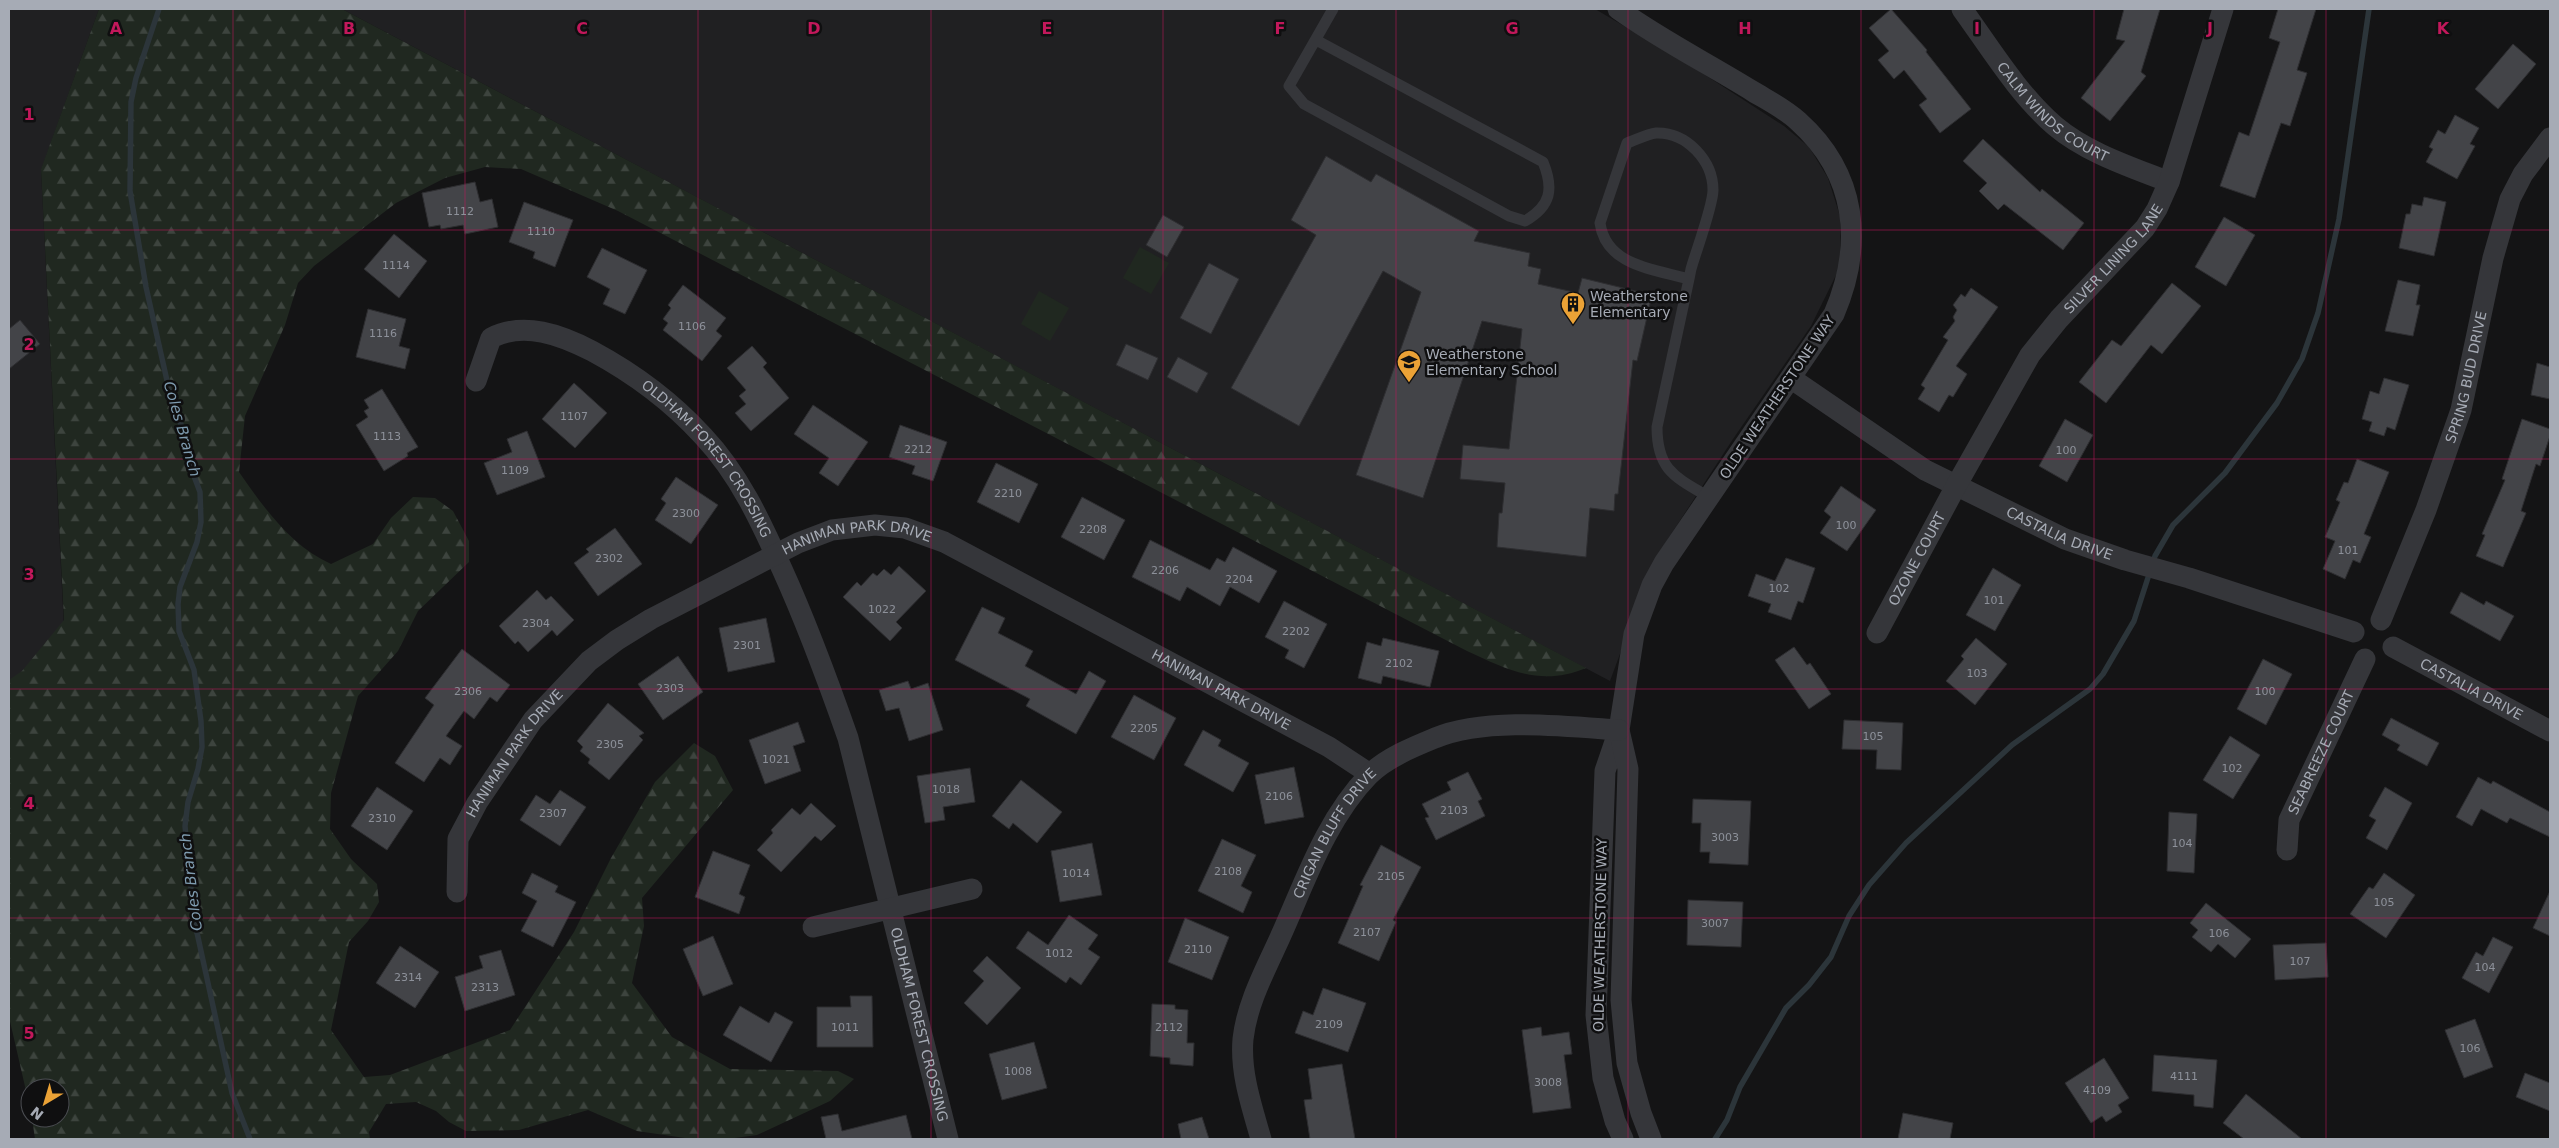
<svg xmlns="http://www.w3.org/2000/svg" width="2559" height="1148" font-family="'DejaVu Sans',sans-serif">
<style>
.built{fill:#202022}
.green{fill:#202820}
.forest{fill:url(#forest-firs)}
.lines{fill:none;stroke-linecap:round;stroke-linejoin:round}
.stream{stroke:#2c353a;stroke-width:5.5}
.building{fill:#434448;stroke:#2e2e31}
.lane{stroke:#35363a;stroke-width:11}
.street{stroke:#35363a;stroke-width:21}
.grid{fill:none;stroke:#c2185b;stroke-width:1;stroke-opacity:0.55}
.labels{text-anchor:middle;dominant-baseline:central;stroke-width:5;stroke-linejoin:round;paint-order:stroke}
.number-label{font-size:11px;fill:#8d919a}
.street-label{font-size:14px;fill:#a6abb5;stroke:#0f0f10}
.poi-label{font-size:14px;fill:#a6abb5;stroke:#0f0f10;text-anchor:start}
.water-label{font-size:15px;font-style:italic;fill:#7e9baf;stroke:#0f0f10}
.grid-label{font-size:16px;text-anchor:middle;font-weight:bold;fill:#c2185b;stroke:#0f0f10;stroke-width:5;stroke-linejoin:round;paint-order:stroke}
</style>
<defs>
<pattern id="forest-firs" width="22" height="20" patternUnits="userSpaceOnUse" patternTransform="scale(1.25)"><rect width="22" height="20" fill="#202820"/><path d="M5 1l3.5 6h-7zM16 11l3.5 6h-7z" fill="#3d443e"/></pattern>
</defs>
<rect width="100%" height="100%" fill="#141415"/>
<!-- built -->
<g class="built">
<polygon points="9,9 99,9 41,170 75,848 9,847"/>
<polygon points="342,9 1595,9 1679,58 1784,126 1809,147 1828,178 1840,216 1840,267 1811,326 1733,439 1655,559 1610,681"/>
</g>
<!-- green -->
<g class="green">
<polygon points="1140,247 1169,263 1151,294 1123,278"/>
<polygon points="1039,291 1069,308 1050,341 1021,324"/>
</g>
<!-- forest -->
<path class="forest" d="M99 9H342L1586 668C1541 687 1508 670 1467 651L618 211 521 169 485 167 445 178 396 203 314 266 298 283 285 325 245 416 239 472C264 508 291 546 331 564L373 544 391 518 413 497 435 498 453 511 469 541V562L418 611 398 651 358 696 331 793 330 829 351 859 377 884 379 902 368 921 349 942 331 1030 364 1077 390 1075 510 1030 574 932 611 858 655 782 694 743 715 756 733 790 642 898 644 926 632 983 672 1037 730 1069 838 1071 854 1079 830 1101 757 1135 727 1139H692L637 1131 588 1110 519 1130 466 1131 449 1122 436 1111 416 1102 386 1104 369 1132 370 1139H35L32 1118H60V1088H30V1108L9 1017V680L22 671 64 620 41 169Z"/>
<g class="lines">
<!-- stream -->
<g class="stream">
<polyline points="159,9 136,78 131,102 130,191 146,287 170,394 187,441 194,476 200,492 201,522 197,542 180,587 178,604 179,631 194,670 201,721 202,747 198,769 188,802 185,826 194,919 232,1093 250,1139"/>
<polyline points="1715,1139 1727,1120 1740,1087 1786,1008 1809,985 1831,957 1849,916 1869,885 1906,843 2012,745 2090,689 2103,674 2134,621 2155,556 2173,525 2225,473 2277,403 2302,359 2318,313 2339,219 2369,9"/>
</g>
</g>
<!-- building -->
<g class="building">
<polygon points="1891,9 1927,50 1926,52 1971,109 1940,133 1919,105 1927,99 1904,70 1894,79 1878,60 1889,51 1869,28"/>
<polygon points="2124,9 2160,9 2141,72 2146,76 2110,121 2081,98 2125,41 2116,39"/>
<polygon points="2278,9 2316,9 2297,70 2307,73 2290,126 2281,123 2255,198 2220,186 2239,132 2249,136 2280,42 2269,38"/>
<polygon points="2513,44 2536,64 2498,109 2475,89"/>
<polygon points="2455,115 2479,128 2470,144 2475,146 2457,179 2426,162 2433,149 2429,147 2438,130 2445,134"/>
<polygon points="1983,139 2040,192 2042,189 2084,223 2063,250 2004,204 1998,210 1979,191 1987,183 1963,161"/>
<polygon points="1326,156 1371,182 1376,174 1479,231 1474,241 1530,253 1528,266 1541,269 1538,284 1578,293 1582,278 1652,295 1637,361 1633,360 1618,494 1615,494 1614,511 1590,508 1586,557 1497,547 1499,513 1502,513 1505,483 1460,479 1463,445 1509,449 1522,329 1482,321 1423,498 1356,475 1421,292 1383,271 1299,426 1231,388 1316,235 1291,220"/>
<polygon points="475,182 480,202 492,199 498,227 465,234 463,225 441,229 440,225 429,227 422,193"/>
<polygon points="2424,197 2446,202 2434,256 2399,248 2406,214 2410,214 2412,204 2422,206"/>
<polygon points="524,202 573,220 555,267 533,258 535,252 509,242"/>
<polygon points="1163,215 1184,227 1167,257 1146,245"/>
<polygon points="2224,217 2255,235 2226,286 2195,267"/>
<polygon points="394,234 427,261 399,298 364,269"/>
<polygon points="602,248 647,270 625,314 603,304 610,289 587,277"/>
<polygon points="1209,263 1239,279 1211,334 1180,318"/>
<polygon points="2398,280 2420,285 2416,305 2420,305 2413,336 2385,331"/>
<polygon points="2172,283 2201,306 2162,354 2151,345 2106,403 2079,382 2112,340 2121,346"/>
<polygon points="683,285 726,318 716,331 722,336 702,361 663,330 668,323 663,319 671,308 668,305"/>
<polygon points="1971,288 1998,307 1956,366 1967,374 1953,397 1949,395 1939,412 1918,399 1925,388 1921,385 1948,340 1943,337 1955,321 1953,317 1957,310 1953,305 1961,294 1965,297"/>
<polygon points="368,309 406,319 399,346 410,349 405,369 356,357"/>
<polygon points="20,320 40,344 9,369 9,329"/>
<polygon points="1126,344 1158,358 1148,380 1116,365"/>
<polygon points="752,346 767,363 763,367 789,398 751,431 735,413 746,404 739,396 746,390 727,368"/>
<polygon points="1178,357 1208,373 1197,393 1167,377"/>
<polygon points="2537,363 2550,367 2550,399 2531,395"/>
<polygon points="2384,378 2409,385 2395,430 2387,427 2384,436 2369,431 2372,422 2362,419 2370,391 2379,394"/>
<polygon points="574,383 607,413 575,448 542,419"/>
<polygon points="382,389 418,447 407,453 408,456 384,471 356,425 368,417 364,411 369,408 364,400"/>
<polygon points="813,405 868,442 838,486 819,473 829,458 794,434"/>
<polygon points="2065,419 2093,435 2067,482 2039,466"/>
<polygon points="2522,419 2550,429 2550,436 2540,466 2536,464 2521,511 2526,513 2503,567 2476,556 2485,535 2482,534 2505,480 2502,479"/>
<polygon points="900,425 947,442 933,481 912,474 915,466 889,457"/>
<polygon points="527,431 545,477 497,495 484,463 512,452 507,439"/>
<polygon points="2357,459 2389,472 2364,534 2371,537 2360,563 2353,560 2345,579 2323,569 2335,541 2325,537 2340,502 2336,500 2344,482 2348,483"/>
<polygon points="996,463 1038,484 1019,523 977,502"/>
<polygon points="676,477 718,505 691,544 655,520 666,503 661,499"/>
<polygon points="1841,486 1876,510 1847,551 1820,533 1831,517 1824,511"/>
<polygon points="1082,497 1125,520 1104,560 1061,537"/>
<polygon points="615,528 642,564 598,596 574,563 589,552 586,549"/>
<polygon points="1150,540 1210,570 1217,558 1225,562 1233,547 1277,571 1259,603 1230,587 1220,606 1187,587 1180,601 1132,577"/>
<polygon points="1786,558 1815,568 1803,603 1798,601 1791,620 1768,612 1771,604 1748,596 1756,574 1775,581"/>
<polygon points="899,566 926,591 896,622 902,628 890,641 843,597 857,582 861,586 873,573 877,576 884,569 891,575"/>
<polygon points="1993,568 2021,585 1995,631 1966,615"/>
<polygon points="537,590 546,600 551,596 574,620 557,636 552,630 528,652 518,641 515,644 499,626"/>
<polygon points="2461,592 2484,605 2486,601 2514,616 2500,641 2450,613"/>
<polygon points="1284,601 1327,624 1304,668 1285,658 1289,650 1265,637"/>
<polygon points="982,607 1005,618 998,633 1033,651 1025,666 1076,694 1089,671 1106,681 1076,734 1026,706 1030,699 955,660"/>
<polygon points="766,618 775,662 728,672 719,628"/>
<polygon points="1383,638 1439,651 1430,687 1383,676 1381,684 1358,678 1367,642 1381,646"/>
<polygon points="1976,638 2007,664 1975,705 1946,681 1964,659 1961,656"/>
<polygon points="1794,647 1807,665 1810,663 1831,694 1809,709 1775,660"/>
<polygon points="462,649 510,685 497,702 490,697 474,719 464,711 446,736 462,746 450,765 440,758 424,782 395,763 434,705 425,698"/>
<polygon points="678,656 703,692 663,720 638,684"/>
<polygon points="2263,659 2292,674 2266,725 2237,709"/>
<polygon points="908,681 911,689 928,683 943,730 909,741 899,708 886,711 879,690"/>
<polygon points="1134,695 1176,718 1154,760 1111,737"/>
<polygon points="608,703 644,733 639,736 643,740 609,780 588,763 590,759 580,751 583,747 577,741"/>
<polygon points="2391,718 2439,743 2427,766 2397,750 2400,745 2382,735"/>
<polygon points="1844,720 1903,723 1901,770 1876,769 1877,750 1842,749"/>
<polygon points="798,722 805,742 793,746 801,771 765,784 749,740"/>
<polygon points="1203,730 1221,740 1218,746 1249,763 1233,792 1184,765"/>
<polygon points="2230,736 2260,755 2233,799 2203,780"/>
<polygon points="1294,767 1304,817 1265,824 1255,775"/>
<polygon points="970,768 975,802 943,807 945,820 925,823 917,776"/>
<polygon points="1468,772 1482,799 1478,801 1485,816 1436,840 1425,818 1429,817 1422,804 1451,790 1447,782"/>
<polygon points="2478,777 2491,784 2493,781 2550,812 2550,837 2510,818 2507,823 2481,809 2472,826 2456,817"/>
<polygon points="1021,780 1062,812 1037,843 1013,823 1009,829 992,816"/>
<polygon points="377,787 413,811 387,850 351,826"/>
<polygon points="2385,787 2412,803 2387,850 2366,838 2376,820 2369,816"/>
<polygon points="560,790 586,807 560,846 520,820 536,795 550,804"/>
<polygon points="1693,799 1751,801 1748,865 1709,863 1710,852 1700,852 1701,823 1692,823"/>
<polygon points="811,803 836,826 821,841 815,836 781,872 757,850 773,833 771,830 792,808 800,815"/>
<polygon points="2169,812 2197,814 2194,873 2167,871"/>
<polygon points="1222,839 1256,855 1241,886 1252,892 1243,913 1198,891"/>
<polygon points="1092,843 1102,895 1060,902 1051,851"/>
<polygon points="1381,845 1421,867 1393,920 1396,922 1379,961 1338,943 1363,886 1360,885"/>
<polygon points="713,851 750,865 739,894 745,897 739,914 695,897"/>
<polygon points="532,873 558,886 555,892 576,902 553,947 521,931 537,901 522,893"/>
<polygon points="2384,873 2415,895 2386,938 2350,914 2369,887 2373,889"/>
<polygon points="2550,891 2550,936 2533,928"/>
<polygon points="1688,900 1743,902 1741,947 1687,945"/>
<polygon points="2206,903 2251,939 2235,958 2218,944 2211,952 2192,937 2198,930 2190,923"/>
<polygon points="1069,915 1098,935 1088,949 1100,957 1081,985 1070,977 1066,983 1016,948 1028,931 1048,945"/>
<polygon points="1185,918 1229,937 1212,980 1168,962"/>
<polygon points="713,936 733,984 703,996 683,949"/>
<polygon points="2493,937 2513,947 2489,993 2462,978 2476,952 2483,956"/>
<polygon points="2326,943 2328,977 2275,980 2273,945"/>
<polygon points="400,946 439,972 415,1008 376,983"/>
<polygon points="501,950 515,995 465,1011 455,977 483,968 479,956"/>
<polygon points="987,956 1021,988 987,1025 964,1003 984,981 973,971"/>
<polygon points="1323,988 1366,1003 1348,1052 1295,1033 1303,1011 1313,1015"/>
<polygon points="850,996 872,996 873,1047 817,1047 817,1007 851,1007"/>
<polygon points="1152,1004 1175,1005 1175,1009 1188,1010 1187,1043 1194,1043 1193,1066 1170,1064 1170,1058 1150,1056"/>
<polygon points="740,1006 769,1023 775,1012 793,1022 771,1062 723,1035"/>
<polygon points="2475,1019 2493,1067 2464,1078 2445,1030"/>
<polygon points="1541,1027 1542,1036 1569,1032 1572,1054 1564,1055 1571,1108 1533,1113 1522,1030"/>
<polygon points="1034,1042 1047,1088 1002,1100 989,1054"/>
<polygon points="2154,1055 2217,1060 2213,1108 2194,1106 2194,1095 2152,1091"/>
<polygon points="2104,1058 2129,1098 2118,1105 2122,1112 2106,1122 2102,1116 2091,1123 2065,1083"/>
<polygon points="1342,1064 1355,1139 1310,1139 1304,1100 1312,1099 1308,1069"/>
<polygon points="2525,1073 2550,1083 2550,1111 2516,1097"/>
<polygon points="2246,1094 2302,1139 2244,1139 2223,1123"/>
<polygon points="1903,1113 1953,1123 1950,1139 1898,1139"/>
<polygon points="838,1114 842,1131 906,1115 912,1139 826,1139 821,1117"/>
<polygon points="1202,1117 1209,1139 1181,1139 1178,1124"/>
</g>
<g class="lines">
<!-- lane -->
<g class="lane">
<path d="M1316 40 1543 162C1554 189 1551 206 1525 221L1509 216 1304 104 1289 86 1333 9"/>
<path d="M1689 279C1654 269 1606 266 1600 223L1627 143C1636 140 1647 134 1656 133 1687 132 1713 161 1713 190 1713 206 1696 251 1691 269L1689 279 1657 427C1657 470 1675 477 1709 497"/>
</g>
<!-- street -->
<g class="street">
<path d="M1618 9C1661 40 1709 64 1754 92 1769 101 1785 109 1798 121 1857 174 1864 244 1834 314L1664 563 1652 585 1634 634 1619 730 1605 771 1596 1015 1603 1078 1615 1121 1623 1139"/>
<path id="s1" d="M1962 9C1991 49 2018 94 2055 126 2087 153 2131 167 2169 182"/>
<path id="s2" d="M1792 379 1925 470 2065 539 2125 560 2189 578 2354 632"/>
<path id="s3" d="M476 381 491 338C524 321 561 335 592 351 633 373 671 401 703 436 739 474 761 522 782 569 807 624 828 681 848 738L948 1139"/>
<path id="s4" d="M2381 620 2426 510 2461 410 2493 258 2510 199 2523 174 2550 138"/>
<path id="s5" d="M1877 633 1956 486 2030 355 2059 319 2145 228 2157 209 2169 182 2223 9"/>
<path id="s6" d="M2393 647 2550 731"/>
<polyline points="1619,730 1628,769 1621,1000 1627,1063 1641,1113 1651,1139"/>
<path id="s7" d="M2287 850 2289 820 2365 659"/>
<path id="s8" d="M457 892 458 839 477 803 533 720 589 661 617 640 651 619 798 543 832 530 875 525 905 528 944 542 1329 747 1370 774"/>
<polyline points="813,927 972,889"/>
<path id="s9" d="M1261 1139C1252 1107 1240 1073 1243 1039 1247 1002 1267 967 1282 933 1306 879 1327 818 1369 775 1386 758 1413 747 1435 738 1485 717 1564 726 1619 730"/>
</g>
</g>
<!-- grid -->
<path class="grid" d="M233 9V1139M465 9V1139M698 9V1139M931 9V1139M1163 9V1139M1396 9V1139M1628 9V1139M1861 9V1139M2094 9V1139M2326 9V1139M9 230H2550M9 459H2550M9 689H2550M9 918H2550"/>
<!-- icons -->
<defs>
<symbol id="building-pin" viewBox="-11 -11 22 30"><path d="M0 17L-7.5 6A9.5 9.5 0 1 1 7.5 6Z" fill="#eba236" stroke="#0f0f10"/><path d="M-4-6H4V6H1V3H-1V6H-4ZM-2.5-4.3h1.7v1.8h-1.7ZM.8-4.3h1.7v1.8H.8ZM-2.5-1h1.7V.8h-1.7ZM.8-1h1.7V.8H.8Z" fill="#111"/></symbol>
<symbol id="school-pin" viewBox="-11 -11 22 30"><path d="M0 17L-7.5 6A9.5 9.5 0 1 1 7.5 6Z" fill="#eba236" stroke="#0f0f10"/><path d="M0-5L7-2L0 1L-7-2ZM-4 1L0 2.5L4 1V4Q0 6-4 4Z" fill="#111"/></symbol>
</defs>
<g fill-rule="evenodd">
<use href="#building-pin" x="1559" y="290" width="28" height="38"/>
<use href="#school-pin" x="1395" y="348" width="28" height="38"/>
</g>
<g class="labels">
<!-- number labels -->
<g class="number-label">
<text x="460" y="211">1112</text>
<text x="541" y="231">1110</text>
<text x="396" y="265">1114</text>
<text x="692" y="326">1106</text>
<text x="383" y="333">1116</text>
<text x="574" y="416">1107</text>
<text x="387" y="436">1113</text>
<text x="918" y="449">2212</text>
<text x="2066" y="450">100</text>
<text x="515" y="470">1109</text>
<text x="1008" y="493">2210</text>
<text x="686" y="513">2300</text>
<text x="1846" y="525">100</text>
<text x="1093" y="529">2208</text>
<text x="2348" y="550">101</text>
<text x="609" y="558">2302</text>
<text x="1165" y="570">2206</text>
<text x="1239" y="579">2204</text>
<text x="1779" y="588">102</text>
<text x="1994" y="600">101</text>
<text x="882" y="609">1022</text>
<text x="536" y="623">2304</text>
<text x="1296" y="631">2202</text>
<text x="747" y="645">2301</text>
<text x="1399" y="663">2102</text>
<text x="1977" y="673">103</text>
<text x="670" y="688">2303</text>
<text x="468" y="691">2306</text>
<text x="2265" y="691">100</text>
<text x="1144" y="728">2205</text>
<text x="1873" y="736">105</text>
<text x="610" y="744">2305</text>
<text x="776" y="759">1021</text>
<text x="2232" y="768">102</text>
<text x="946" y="789">1018</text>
<text x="1279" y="796">2106</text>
<text x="1454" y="810">2103</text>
<text x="553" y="813">2307</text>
<text x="382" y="818">2310</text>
<text x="1725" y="837">3003</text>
<text x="2182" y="843">104</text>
<text x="1228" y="871">2108</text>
<text x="1076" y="873">1014</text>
<text x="1391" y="876">2105</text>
<text x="2384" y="902">105</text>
<text x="1715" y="923">3007</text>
<text x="1367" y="932">2107</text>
<text x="2219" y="933">106</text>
<text x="1198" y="949">2110</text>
<text x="1059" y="953">1012</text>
<text x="2300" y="961">107</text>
<text x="2485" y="967">104</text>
<text x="408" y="977">2314</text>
<text x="485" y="987">2313</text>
<text x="1329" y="1024">2109</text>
<text x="845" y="1027">1011</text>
<text x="1169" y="1027">2112</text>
<text x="2470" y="1048">106</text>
<text x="1018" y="1071">1008</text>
<text x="2184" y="1076">4111</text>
<text x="1548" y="1082">3008</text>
<text x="2097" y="1090">4109</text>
</g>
<!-- street labels -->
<g class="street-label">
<text stroke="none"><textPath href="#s1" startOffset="139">CALM WINDS COURT</textPath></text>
<text stroke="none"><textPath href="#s5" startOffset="445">SILVER LINING LANE</textPath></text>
<text stroke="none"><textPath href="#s4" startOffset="258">SPRING BUD DRIVE</textPath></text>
<text transform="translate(1777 397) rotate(-56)">OLDE WEATHERSTONE WAY</text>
<text stroke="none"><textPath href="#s3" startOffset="312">OLDHAM FOREST CROSSING</textPath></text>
<text stroke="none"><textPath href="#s2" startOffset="310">CASTALIA DRIVE</textPath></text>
<text stroke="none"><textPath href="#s8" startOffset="576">HANIMAN PARK DRIVE</textPath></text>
<text stroke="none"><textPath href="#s5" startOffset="84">OZONE COURT</textPath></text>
<text stroke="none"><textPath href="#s6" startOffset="89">CASTALIA DRIVE</textPath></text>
<text stroke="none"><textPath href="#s8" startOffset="981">HANIMAN PARK DRIVE</textPath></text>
<text stroke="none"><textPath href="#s7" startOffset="105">SEABREEZE COURT</textPath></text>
<text stroke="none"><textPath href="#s8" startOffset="156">HANIMAN PARK DRIVE</textPath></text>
<text stroke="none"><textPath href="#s9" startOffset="329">CRIGAN BLUFF DRIVE</textPath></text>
<text transform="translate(1600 935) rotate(-89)">OLDE WEATHERSTONE WAY</text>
<text stroke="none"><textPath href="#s3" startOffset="924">OLDHAM FOREST CROSSING</textPath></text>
</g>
<!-- poi labels -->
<g class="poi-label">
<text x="1590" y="296">Weatherstone<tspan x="1590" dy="16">Elementary</tspan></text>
<text x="1426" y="354">Weatherstone<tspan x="1426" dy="16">Elementary School</tspan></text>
</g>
<!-- water labels -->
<g class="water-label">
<text transform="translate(182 429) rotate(74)">Coles Branch</text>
<text transform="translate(191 882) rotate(-97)">Coles Branch</text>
</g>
</g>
<g class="grid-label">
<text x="116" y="34">A</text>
<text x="349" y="34">B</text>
<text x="582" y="34">C</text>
<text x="814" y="34">D</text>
<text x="1047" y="34">E</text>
<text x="1280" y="34">F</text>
<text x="1512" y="34">G</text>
<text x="1745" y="34">H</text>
<text x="1977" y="34">I</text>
<text x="2210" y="34">J</text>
<text x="2443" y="34">K</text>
<text x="29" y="120">1</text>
<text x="29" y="350">2</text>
<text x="29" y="580">3</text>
<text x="29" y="809">4</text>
<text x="29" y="1039">5</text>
</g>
<!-- border -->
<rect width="2559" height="1148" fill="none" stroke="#a6abb5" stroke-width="20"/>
<!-- north arrow -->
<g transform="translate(45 1103) rotate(218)"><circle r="24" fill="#0f0f10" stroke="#4b4d52"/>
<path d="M0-4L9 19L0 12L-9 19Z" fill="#eba236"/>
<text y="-8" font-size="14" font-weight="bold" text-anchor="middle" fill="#a6abb5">N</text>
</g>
</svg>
